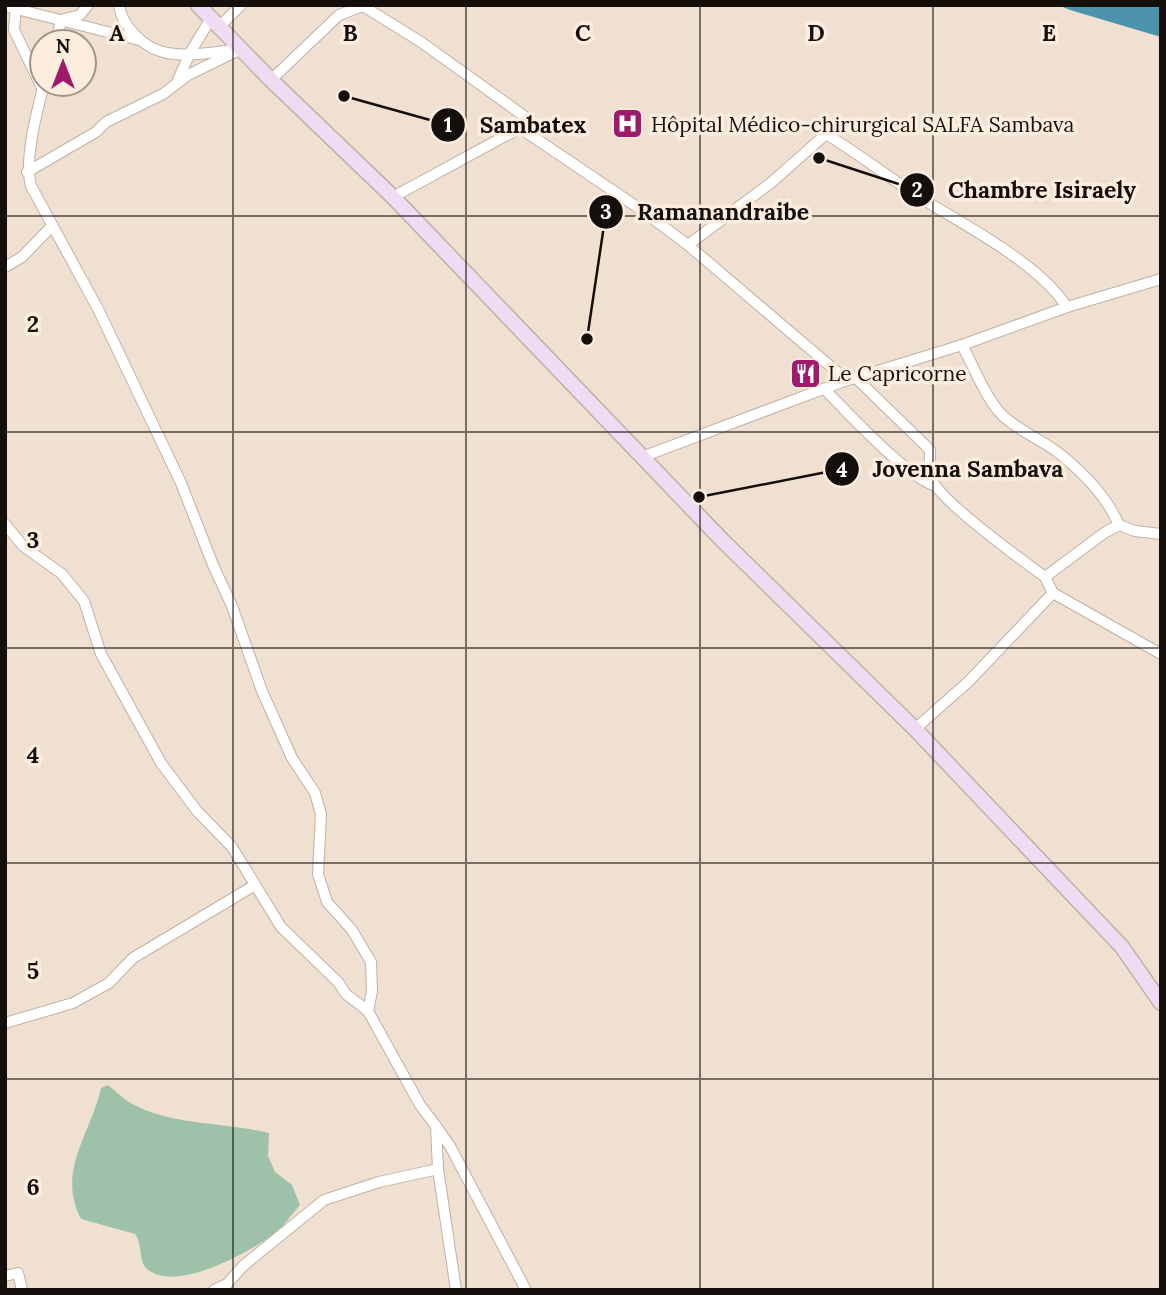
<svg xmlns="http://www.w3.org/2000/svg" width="1166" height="1295" font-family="Lora,serif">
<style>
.green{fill:#9ec1aa}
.water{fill:#4b94ab}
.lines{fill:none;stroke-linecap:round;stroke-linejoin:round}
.minor-casing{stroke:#c1b1a4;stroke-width:12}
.secondary-casing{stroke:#c1b1a4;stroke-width:17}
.minor{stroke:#fff;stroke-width:10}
.secondary{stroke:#eedcf2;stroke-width:14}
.grid{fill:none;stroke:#150f0b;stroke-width:2;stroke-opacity:0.55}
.labels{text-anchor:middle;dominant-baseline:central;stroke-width:7;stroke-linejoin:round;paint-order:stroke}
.poi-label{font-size:21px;fill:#150f0b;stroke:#fdeddf;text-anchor:start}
.grid-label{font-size:23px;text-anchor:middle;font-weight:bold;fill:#150f0b;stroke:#fdeddf;stroke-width:7;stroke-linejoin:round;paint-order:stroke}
.leader{fill:none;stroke:#150f0b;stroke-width:2.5}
.callout-dot{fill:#150f0b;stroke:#fdeddf;stroke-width:2.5}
.mark-label{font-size:21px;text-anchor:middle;font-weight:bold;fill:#fff}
.callout-label{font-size:23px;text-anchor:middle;font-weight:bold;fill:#150f0b;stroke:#fdeddf;stroke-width:7;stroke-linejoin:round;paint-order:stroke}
</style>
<rect width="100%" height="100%" fill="#f0e0d2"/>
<!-- green -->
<path class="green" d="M108 1085C116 1091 124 1100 134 1105 176 1126 224 1122 269 1133L268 1156 275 1172 292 1185 300 1205C291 1215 282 1229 271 1236 246 1254 175 1293 147 1269 138 1261 143 1244 135 1234L81 1219C56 1171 91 1134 101 1088Z"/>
<!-- water -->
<polygon class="water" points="1058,5 1161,5 1161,37 1070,10"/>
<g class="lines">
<defs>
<g id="minor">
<polyline points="16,5 14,30 43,90"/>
<path d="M119 5C122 27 145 49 167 53 188 57 213 52 234 50"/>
<polyline points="5,6 139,40"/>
<polyline points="363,6 421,42 524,116 520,128"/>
<polyline points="219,27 241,5"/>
<polyline points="56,42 61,20 80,15 88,5"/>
<polyline points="178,80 190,53 211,18"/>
<polyline points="271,80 339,15 365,5"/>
<path d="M44 84C37 111 24 159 31 186L98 309 181 483 213 565 232 606 262 691 292 758 315 793 321 814 318 874 327 902 352 930 371 962 372 991 368 1011"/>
<polyline points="27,172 96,132 106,122 163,94 188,75 241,49"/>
<polyline points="393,197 520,128 640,209 688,245 836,371 842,382"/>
<path d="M688 245 772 182 826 134C857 153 886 175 916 195 962 224 1038 262 1067 307"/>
<polyline points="5,267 22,257 52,226"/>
<path d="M962 345C973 365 986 399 1002 415 1018 430 1039 439 1056 451 1082 471 1106 495 1119 525"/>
<path d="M856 378 930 450C930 459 929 470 931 478 938 499 1023 561 1045 577L1053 593 1161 654"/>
<path d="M824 389C848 412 907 478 936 486"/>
<polyline points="642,457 842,382 962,345 1067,307 1161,279"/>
<polyline points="5,524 23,546 62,574 84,601 101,654 161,763 197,811 232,847 281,927 338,982 346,994 368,1011 420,1105 436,1126 438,1169 456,1290"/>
<polyline points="1045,577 1104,533 1119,525 1135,531 1161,534"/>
<polyline points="915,729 968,682 1053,593"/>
<polyline points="5,1023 73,1003 109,983 133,958 255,885"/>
<polyline points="436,1126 450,1146 526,1290"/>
<polyline points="5,1276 18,1273 22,1290"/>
<polyline points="214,1290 227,1284 243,1266 324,1200 379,1182 438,1169"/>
</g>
<polyline id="secondary" points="198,5 271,80 393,197 722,540 915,729 1122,947 1161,1003"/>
</defs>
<!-- minor casing -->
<use href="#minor" class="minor-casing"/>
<!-- secondary casing -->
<use href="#secondary" class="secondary-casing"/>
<!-- minor -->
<use href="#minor" class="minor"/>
<!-- secondary -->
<use href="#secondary" class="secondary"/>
</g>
<!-- grid -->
<path class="grid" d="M233 5V1290M466 5V1290M700 5V1290M933 5V1290M5 216H1161M5 432H1161M5 648H1161M5 863H1161M5 1079H1161"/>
<!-- icons -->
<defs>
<symbol id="hospital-square" viewBox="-11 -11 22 22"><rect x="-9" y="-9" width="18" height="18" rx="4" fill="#9e1b6c" stroke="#fdeddf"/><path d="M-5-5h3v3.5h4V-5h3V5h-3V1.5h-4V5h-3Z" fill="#fff"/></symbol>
<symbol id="restaurant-square" viewBox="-11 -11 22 22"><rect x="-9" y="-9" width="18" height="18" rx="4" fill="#9e1b6c" stroke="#fdeddf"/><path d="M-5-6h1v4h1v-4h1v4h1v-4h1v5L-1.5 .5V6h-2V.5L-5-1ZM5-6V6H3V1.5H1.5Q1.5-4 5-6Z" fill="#fff"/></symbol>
</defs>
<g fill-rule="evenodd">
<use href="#hospital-square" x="610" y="106" width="35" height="35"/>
<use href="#restaurant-square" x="788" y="356" width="35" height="35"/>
</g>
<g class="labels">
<!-- poi labels -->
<g class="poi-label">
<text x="651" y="124">Hôpital Médico-chirurgical SALFA Sambava</text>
<text x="828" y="373">Le Capricorne</text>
</g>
</g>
<g class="grid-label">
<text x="117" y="41">A</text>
<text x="350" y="41">B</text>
<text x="583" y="41">C</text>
<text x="816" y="41">D</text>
<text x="1049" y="41">E</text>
<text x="33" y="332">2</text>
<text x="33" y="548">3</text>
<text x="33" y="763">4</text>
<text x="33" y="979">5</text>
<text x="33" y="1195">6</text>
</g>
<!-- callouts -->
<path class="leader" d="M344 96L448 125M819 158L917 190M587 339L606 212M699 497L842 469"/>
<g class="callout-dot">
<circle cx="344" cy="96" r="7"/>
<circle cx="819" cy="158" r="7"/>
<circle cx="587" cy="339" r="7"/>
<circle cx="699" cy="497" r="7"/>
<circle cx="448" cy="125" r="18"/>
<circle cx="917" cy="190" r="18"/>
<circle cx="606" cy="212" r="18"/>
<circle cx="842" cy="469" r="18"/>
</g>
<g class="mark-label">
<text x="448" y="132">1</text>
<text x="917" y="197">2</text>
<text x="606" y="219">3</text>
<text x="842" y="477">4</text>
</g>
<g class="callout-label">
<text x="533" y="133">Sambatex</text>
<text x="1042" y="198">Chambre Isiraely</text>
<text x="723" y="220">Ramanandraibe</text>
<text x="968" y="477">Jovenna Sambava</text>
</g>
<!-- border -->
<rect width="1166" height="1295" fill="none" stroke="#150f0b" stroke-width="14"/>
<!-- north arrow -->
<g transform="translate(63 63)"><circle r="33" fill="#fdeddf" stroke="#a0948a" stroke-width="2"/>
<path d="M0-5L12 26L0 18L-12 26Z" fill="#9e1b6c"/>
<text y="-10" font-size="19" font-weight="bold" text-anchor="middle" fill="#150f0b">N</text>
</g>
</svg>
